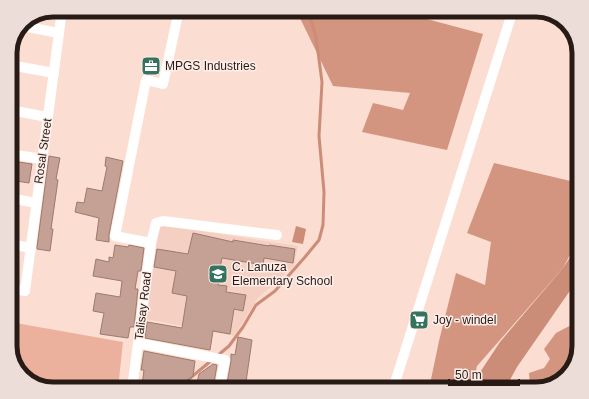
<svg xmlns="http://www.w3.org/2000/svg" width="589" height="399" font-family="Helvetica,sans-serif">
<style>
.built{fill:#f5d0c2}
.green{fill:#ecb19c}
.forest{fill:#d3957f}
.water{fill:#cb8d77}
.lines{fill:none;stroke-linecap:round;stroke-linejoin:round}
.stream{stroke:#cb8d77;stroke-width:3}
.building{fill:#c5a094;stroke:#9d7a6e}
.minor{stroke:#fff;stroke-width:10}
.labels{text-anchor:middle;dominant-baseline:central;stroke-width:3;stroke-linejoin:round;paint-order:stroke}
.poi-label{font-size:12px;fill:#281b16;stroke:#feeee9;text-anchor:start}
.street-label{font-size:12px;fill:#281b16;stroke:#feeee9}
.rim{fill:none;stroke:#281b16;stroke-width:5}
</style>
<rect width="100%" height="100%" fill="#fcddd2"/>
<!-- built -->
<polygon class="built" points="162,225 298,246 294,266 258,298 234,336 146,319 159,228"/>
<!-- green -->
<polygon class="green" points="10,322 123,342 118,389 54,389 29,382 10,348"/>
<!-- forest -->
<g class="forest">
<polygon points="287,10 393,10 483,34 447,150 362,132 373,103 403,110 410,93 333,86 299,16 286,11"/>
<polygon points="494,163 579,183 579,238 563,268 477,366 472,389 429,389 439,341 456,273 485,285 491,242 467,233"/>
<polygon points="579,321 579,346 572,370 555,384 536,389 529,389 530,385 529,373 544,368 550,359 544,349 556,333"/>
</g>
<!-- water -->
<g class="water">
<polygon points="296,226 306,229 303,244 292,242"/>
<polygon points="579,244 579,280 576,282 517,367 505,389 469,389 500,342 563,268"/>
</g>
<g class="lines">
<!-- stream -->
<g class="stream">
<polyline points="217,356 229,346 243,327 256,305 275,291 305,257 319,240 323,225 324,192 319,136 322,82 316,37 308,10"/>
<polyline points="177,389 212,360"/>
</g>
</g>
<!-- building -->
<g class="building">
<polygon points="49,156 60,158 56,179 58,180 51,229 53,229 50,251 37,249 37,247"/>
<polygon points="106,157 123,161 109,235 109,242 96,240 99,218 75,212 77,202 84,203 87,188 102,191 107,167 105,166"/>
<polygon points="12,161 32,164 29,183 10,180"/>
<polygon points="193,233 233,242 233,240 269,246 269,245 295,249 293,263 264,258 263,265 222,258 217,282 219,282 218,285 227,286 226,292 246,295 243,311 234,309 230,334 213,331 210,350 145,338 147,322 182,328 187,296 172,293 176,271 154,267 157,249 188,254"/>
<polygon points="115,245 128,247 129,245 144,248 141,271 138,271 135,289 138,289 134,327 130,327 128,338 100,334 104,313 93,311 96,293 120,297 122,281 93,276 96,259 109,262 109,257 113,258"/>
<polygon points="238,337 252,340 245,389 226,389 231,361 231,354 235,355"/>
<polygon points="144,351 195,361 193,376 174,389 142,385 144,370 141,370"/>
<polygon points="213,364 217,365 213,389 196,387 199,374"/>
</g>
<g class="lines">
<!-- minor -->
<g class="minor">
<polyline points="22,26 59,33"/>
<polyline points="10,65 54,73"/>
<polyline points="10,110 47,117"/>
<polyline points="10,154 42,159"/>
<polyline points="10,198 36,203"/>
<polyline points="151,243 115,236 146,80 163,84 179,10"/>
<polyline points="10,244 31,248"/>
<polyline points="10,288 25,291 62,10"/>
<polyline points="138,343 225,360 219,389"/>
<polyline points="132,389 151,243 156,223 163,221 277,235"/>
<polyline points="393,389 513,10"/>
</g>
</g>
<!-- icons -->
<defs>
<symbol id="office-square" viewBox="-11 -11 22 22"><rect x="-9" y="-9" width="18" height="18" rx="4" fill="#35735f" stroke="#feeee9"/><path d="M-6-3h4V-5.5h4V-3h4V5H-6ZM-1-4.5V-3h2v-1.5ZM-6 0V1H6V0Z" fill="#fff"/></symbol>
<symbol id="school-square" viewBox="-11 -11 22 22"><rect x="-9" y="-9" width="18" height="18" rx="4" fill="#35735f" stroke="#feeee9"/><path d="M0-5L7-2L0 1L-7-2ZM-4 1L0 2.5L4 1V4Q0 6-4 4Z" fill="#fff"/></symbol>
<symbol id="supermarket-square" viewBox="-11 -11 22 22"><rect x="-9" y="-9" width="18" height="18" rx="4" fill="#35735f" stroke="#feeee9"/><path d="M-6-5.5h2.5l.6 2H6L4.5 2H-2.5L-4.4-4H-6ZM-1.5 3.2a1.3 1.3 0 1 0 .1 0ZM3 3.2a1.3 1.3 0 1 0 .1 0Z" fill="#fff"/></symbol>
</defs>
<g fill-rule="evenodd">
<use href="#office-square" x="140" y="55" width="22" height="22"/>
<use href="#school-square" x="207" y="263" width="22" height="22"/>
<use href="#supermarket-square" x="408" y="309" width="22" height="22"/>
</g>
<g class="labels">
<!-- poi labels -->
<g class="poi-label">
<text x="165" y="66">MPGS Industries</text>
<text x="232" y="267">C. Lanuza<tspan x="232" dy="14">Elementary School</tspan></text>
<text x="433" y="320">Joy - windel</text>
</g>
<!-- street labels -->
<g class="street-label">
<text transform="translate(43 151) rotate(-82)">Rosal Street</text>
<text transform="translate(143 306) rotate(-83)">Talisay Road</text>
</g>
</g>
<!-- crop -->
<path d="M0 0H589V399H0ZM53 17H536A36 36 0 0 1 572 53V346A36 36 0 0 1 536 382H53A36 36 0 0 1 17 346V53A36 36 0 0 1 53 17Z" fill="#edddd8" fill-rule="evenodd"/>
<path class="rim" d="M53 17H536A36 36 0 0 1 572 53V346A36 36 0 0 1 536 382H53A36 36 0 0 1 17 346V53A36 36 0 0 1 53 17Z"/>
<!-- scale -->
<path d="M449 379v6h70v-6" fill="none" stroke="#281b16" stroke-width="2"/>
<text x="455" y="379" font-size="12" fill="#281b16" stroke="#feeee9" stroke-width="3" paint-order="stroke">50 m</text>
</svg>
